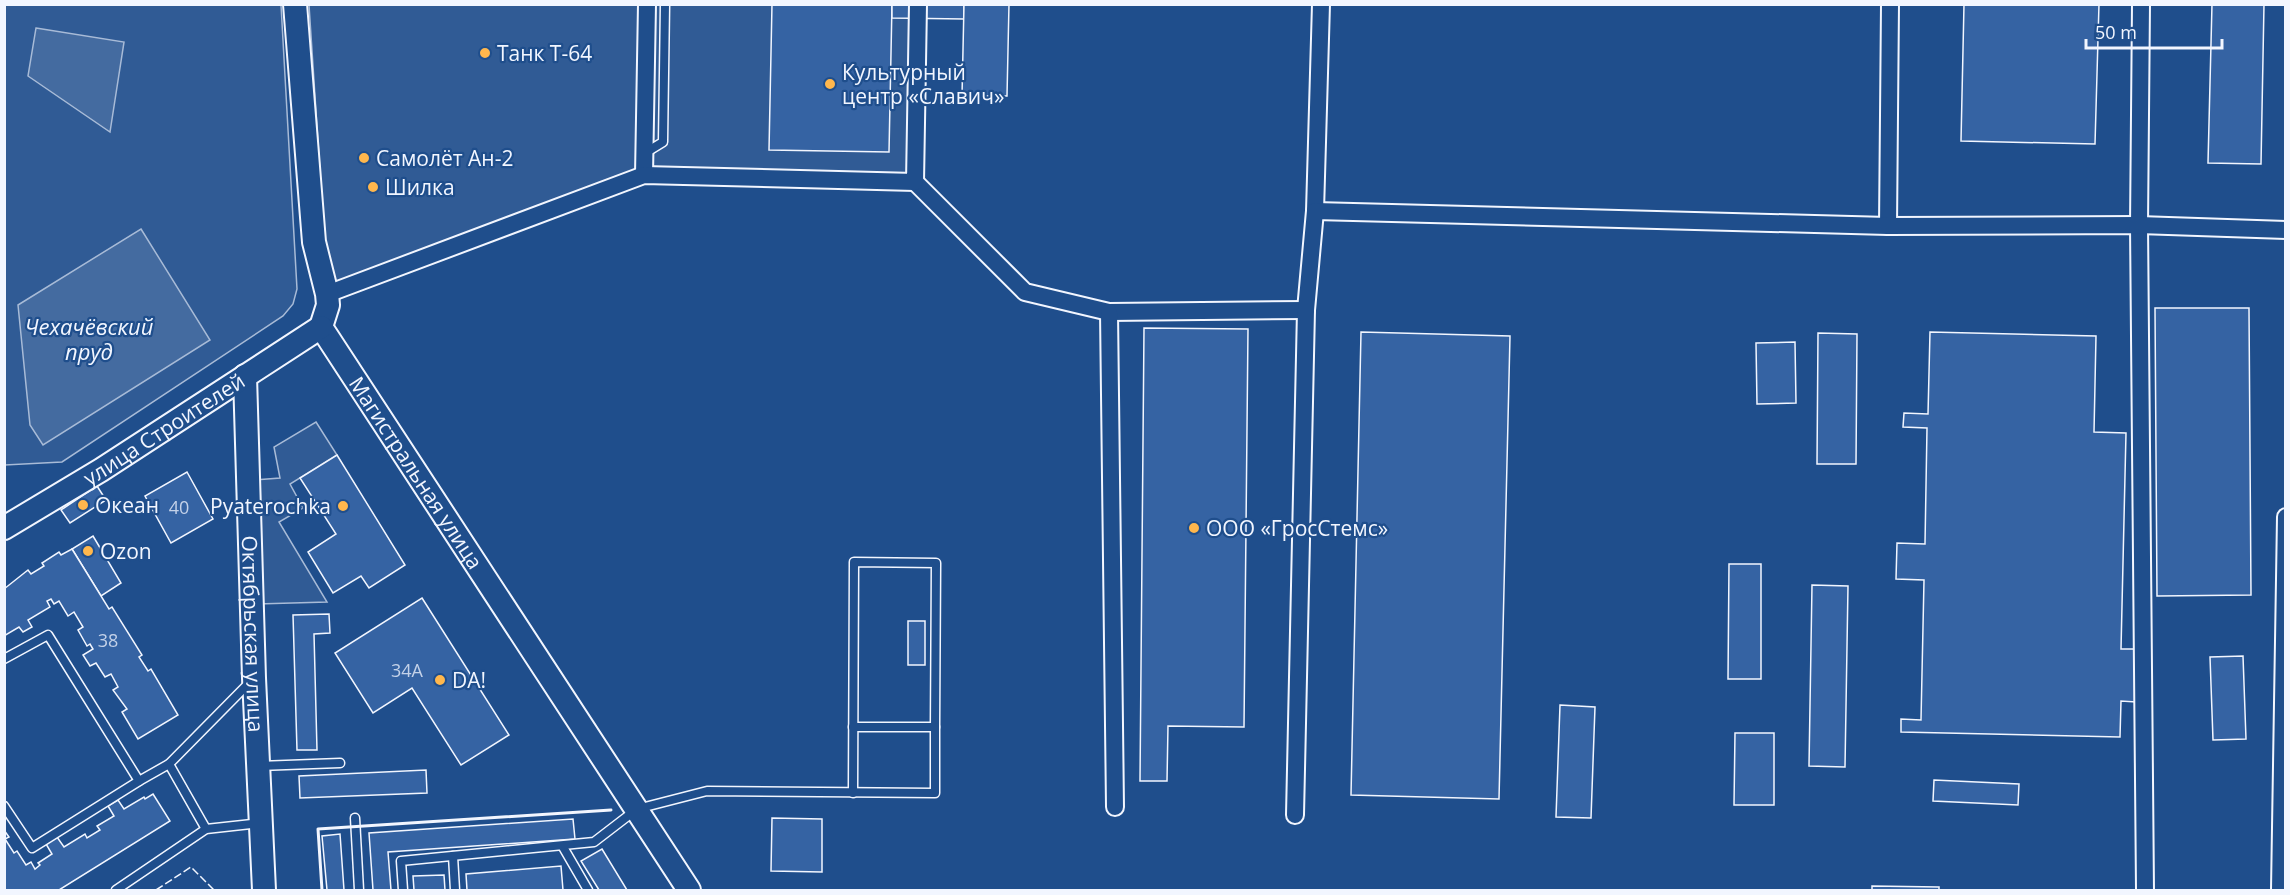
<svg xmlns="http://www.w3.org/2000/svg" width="2290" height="895" font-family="'Open Sans',sans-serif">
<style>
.built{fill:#305b95;stroke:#a8bbd7;stroke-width:1.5}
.water{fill:#446ba0;stroke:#a8bbd7;stroke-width:1.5}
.building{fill:#3563a3;stroke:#f2f6ff;stroke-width:1.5}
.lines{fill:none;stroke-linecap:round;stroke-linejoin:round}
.lane-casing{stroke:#f2f6ff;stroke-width:11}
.street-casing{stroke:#f2f6ff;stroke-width:20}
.secondary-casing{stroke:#f2f6ff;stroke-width:26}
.lane{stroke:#1f4e8c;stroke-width:8}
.street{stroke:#1f4e8c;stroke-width:16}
.secondary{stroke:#1f4e8c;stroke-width:22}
.fence{stroke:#f2f6ff;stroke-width:1.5;stroke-dasharray:8 3;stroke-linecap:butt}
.wall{stroke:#f2f6ff;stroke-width:3}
.poi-dot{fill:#ffb74d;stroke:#1f4e8c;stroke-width:2}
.labels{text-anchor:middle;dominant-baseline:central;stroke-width:4.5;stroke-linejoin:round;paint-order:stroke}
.number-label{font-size:18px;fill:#c3d1e8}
.poi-label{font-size:21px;fill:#f2f6ff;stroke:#1f4e8c;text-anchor:start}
.street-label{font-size:21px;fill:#f2f6ff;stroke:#1f4e8c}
.water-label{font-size:22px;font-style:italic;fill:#f2f6ff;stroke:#1f4e8c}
</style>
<rect width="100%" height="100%" fill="#1f4e8c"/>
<!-- built -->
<g class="built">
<polygon points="4,5 281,5 297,289 293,304 283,316 62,462 5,465"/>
<polygon points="309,5 918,5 915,182 644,174 328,294"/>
<polygon points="316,422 337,455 290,484 303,508 279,522 327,602 257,604 253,480 280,478 274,447"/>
</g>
<!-- water -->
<g class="water">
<polygon points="36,28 124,42 110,132 28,76"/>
<polygon points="141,229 210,340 43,445 30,425 18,305"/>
</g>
<!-- building -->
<g class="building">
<polygon points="772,4 892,4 889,152 769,150"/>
<polygon points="892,4 964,4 964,19 892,18"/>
<polygon points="964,4 1009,4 1007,96 962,96"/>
<polygon points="1964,4 2099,4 2095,144 1961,141"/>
<polygon points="2212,4 2264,4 2261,164 2208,163"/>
<polygon points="2155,308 2249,308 2251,595 2157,596"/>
<polygon points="1144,328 1248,329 1244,727 1168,726 1167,781 1140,781"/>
<polygon points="1361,332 1510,336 1499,799 1351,795"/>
<polygon points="1930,332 2096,336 2094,432 2126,433 2121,649 2137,649 2136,702 2121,701 2120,737 1901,732 1901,719 1921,720 1924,580 1896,579 1897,543 1925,544 1927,428 1903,427 1904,413 1928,414"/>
<polygon points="1818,333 1857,334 1856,464 1817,464"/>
<polygon points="1795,342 1796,403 1757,404 1756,343"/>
<polygon points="337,455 405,565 369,588 361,576 333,593 308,552 336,534 300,478"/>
<polygon points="187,472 213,519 171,543 145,496"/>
<polygon points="97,486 106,500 70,523 61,510"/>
<polygon points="93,536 121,583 101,596 72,549"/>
<polygon points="72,549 109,609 112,607 142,655 139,657 148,671 151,669 178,715 138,739 122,712 127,709 113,690 118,687 111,674 105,677 96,663 90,666 83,655 93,649 90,644 87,646 78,630 83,627 74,612 68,616 59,601 54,604 51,599 47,601 50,607 28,620 32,627 23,632 19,627 4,636 4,589 28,570 31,574 44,566 42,563 59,552 61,555"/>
<polygon points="1729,564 1761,564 1761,679 1728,679"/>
<polygon points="1812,585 1848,586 1845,767 1809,766"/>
<polygon points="422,598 509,735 461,765 412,688 373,713 335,653"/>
<polygon points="329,614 330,633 314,634 317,750 297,750 293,615"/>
<rect x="908" y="621" width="17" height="44"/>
<polygon points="2243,656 2246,739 2213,740 2210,657"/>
<polygon points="1560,705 1595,707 1591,818 1556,817"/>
<polygon points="1735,733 1774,733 1774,805 1734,805"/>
<polygon points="426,770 427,793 300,798 299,776"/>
<polygon points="1934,780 2019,784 2018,805 1933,801"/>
<polygon points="153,794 170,821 59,890 4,890 4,830 9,837 5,839 14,853 17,851 26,865 31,862 35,869 40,865 38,863 52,854 46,844 57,837 64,847 85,834 87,838 100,830 97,826 114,816 108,806 118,800 124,809 144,797 145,799"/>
<polygon points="772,818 822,819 822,872 771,871"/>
<polygon points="573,819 575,839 388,852 391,890 373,890 369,833"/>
<polygon points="340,834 344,890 327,890 322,836"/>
<polygon points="602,849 627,890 599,890 581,861"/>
<polygon points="561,866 563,890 467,890 466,874"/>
<polygon points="444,875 445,890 414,890 413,876"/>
<polygon points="1872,886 1939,887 1939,890 1872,890"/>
</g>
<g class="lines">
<defs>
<g id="lane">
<polyline points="645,153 663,142 665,4"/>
<polyline points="4,659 48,635 139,781 169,764 250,682"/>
<polyline points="169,764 206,829"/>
<polyline points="259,766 340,763"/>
<polyline points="853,793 854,562 936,563 935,727"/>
<polyline points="4,806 32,848 139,781"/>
<polyline points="355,818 359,890"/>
<polyline points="563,847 588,890"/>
<polyline points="453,856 455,890"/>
<polyline points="116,890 206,829 260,823"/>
<polyline points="403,890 401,861 594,842 637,809 707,791 935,793 935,727 853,727"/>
</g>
<g id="street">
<polyline points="2141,4 2139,225 2145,890"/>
<polyline points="644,175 647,4"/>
<polyline points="915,182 1025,292 1109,312 1306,310"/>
<polyline points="1315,211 1321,4"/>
<polyline points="1888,226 1890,4"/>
<polyline points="327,294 644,175 915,182 918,4"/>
<polyline points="1109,312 1115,807"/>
<polyline points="1295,815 1306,310 1315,211 1888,226 2139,225 2286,230"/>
<polyline points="2280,890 2286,517"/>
</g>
<g id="secondary">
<polyline points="295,4 314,242 327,294 328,305 321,327"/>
<path id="s1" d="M321 327 689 890"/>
<path id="s2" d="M245 376 254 678 264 890"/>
<path id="s3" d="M4 528 101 470 321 327"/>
</g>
</defs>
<!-- lane casing -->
<use href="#lane" class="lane-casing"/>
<!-- street casing -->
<use href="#street" class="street-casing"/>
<!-- secondary casing -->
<use href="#secondary" class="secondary-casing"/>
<!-- lane -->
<use href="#lane" class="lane"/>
<!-- street -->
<use href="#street" class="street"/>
<!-- secondary -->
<use href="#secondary" class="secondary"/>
<!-- fence -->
<polyline class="fence" points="156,890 191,867 214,890"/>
<!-- wall -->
<polyline class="wall" points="322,890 318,829 611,810"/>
</g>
<!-- markers -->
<g class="poi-dot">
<circle cx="485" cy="53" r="6"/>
<circle cx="830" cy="84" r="6"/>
<circle cx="364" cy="158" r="6"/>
<circle cx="373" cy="187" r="6"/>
<circle cx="83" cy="505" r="6"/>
<circle cx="343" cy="506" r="6"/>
<circle cx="1194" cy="528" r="6"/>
<circle cx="88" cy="551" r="6"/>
<circle cx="440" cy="680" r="6"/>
</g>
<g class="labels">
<!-- number labels -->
<g class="number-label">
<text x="179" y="507">40</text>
<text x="108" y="640">38</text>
<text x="407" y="670">34А</text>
</g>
<!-- poi labels -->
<g class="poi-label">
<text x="497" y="53">Танк Т-64</text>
<text x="842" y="72">Культурный<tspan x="842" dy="24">центр «Славич»</tspan></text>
<text x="376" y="158">Самолёт Ан-2</text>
<text x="385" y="187">Шилка</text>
<text x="95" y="505">Океан</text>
<text x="331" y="506" text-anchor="end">Pyaterochka</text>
<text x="1206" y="528">ООО «ГросСтемс»</text>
<text x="100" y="551">Ozon</text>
<text x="452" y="680">DA!</text>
</g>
<!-- street labels -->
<g class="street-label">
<text stroke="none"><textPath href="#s3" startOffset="188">улица Строителей</textPath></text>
<text stroke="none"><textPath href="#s1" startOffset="174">Магистральная улица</textPath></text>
<text stroke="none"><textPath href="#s2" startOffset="258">Октябрьская улица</textPath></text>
</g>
<!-- water labels -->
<g class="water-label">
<text x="89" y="326">Чехачёвский<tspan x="89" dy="25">пруд</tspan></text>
</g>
</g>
<!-- border -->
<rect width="2290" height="895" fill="none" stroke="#f2f6ff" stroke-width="12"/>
<!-- scale -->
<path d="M2086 39v9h136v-9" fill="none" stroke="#f2f6ff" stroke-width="3"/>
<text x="2095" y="39" font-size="18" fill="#f2f6ff" stroke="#1f4e8c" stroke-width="4.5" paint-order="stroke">50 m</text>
</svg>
